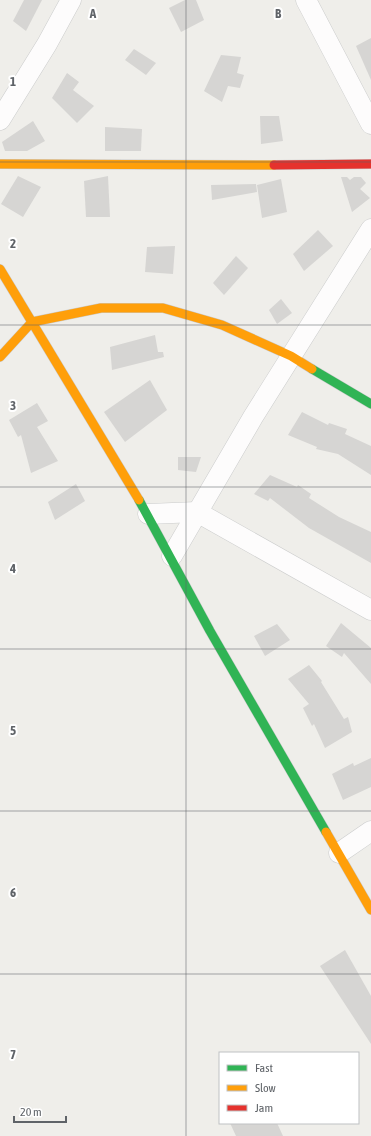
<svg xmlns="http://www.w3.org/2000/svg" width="371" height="1136" font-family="'Asap Condensed',sans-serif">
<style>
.building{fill:#d6d5d3}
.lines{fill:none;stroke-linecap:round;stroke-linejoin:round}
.street-casing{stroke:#cbcccc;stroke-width:21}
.fast-casing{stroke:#cacacb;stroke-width:10}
.slow-casing{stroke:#cacacb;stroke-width:10}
.jam-casing{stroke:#cacacb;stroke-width:10}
.street{stroke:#fdfcfc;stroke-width:20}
.fast{stroke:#30b455;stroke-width:9}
.slow{stroke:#ff9f0a;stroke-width:9}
.jam{stroke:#e5322d;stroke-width:9}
.grid{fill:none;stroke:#5f6368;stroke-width:1;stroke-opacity:0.55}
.grid-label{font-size:13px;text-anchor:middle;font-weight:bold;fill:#5f6368;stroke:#fff;stroke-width:4;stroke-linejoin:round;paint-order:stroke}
</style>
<rect width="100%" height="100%" fill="#efeeea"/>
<!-- building -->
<g class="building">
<polygon points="24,0 42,0 26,31 13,21"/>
<polygon points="185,0 196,0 204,20 181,32 169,8"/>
<polygon points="371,38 371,80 356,46"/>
<polygon points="134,49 156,63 146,75 125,60"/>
<polygon points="221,55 241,57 237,73 244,75 240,88 228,86 222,102 204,91"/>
<polygon points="67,73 79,82 73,90 94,106 77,123 52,98"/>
<polygon points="260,116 279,116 283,141 261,144"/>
<polygon points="33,121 45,141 27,151 5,151 2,142"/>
<polygon points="105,127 142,129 141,151 105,151"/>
<polygon points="18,176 41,187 23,217 1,204"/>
<polygon points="108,176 110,217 86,217 84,181"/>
<polygon points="341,177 347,177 350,180 354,177 361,177 366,183 360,189 370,198 352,212"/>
<polygon points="281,179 287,212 262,218 257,185"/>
<polygon points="256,184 257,192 212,200 211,185"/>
<polygon points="318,230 333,246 304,271 293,254"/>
<polygon points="175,246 173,274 145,272 147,247"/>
<polygon points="236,256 248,268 224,295 213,283"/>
<polygon points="281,299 292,313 277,324 269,310"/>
<polygon points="155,335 158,352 163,352 164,357 112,370 110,347"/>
<polygon points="150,380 167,410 125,442 104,412"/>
<polygon points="37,403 48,421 37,427 58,461 31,473 21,435 18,437 9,420"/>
<polygon points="302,412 328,425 329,423 347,429 345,434 371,446 371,475 338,454 316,449 317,447 288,435"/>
<polygon points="178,457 201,457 196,472 178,470"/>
<polygon points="270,475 297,487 298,485 311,494 309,498 339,517 371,532 371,563 309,528 270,498 268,501 254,494"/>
<polygon points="76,484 85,501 55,520 48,502"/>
<polygon points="341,623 371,648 371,684 344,653 342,657 326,646"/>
<polygon points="277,624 290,640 265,656 254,636"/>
<polygon points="309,665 322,681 321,682 344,719 348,717 352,732 325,748 314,724 312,726 303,708 309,704 288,679"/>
<polygon points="371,758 371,787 343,800 332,774 353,763 354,766"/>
<polygon points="345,950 371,996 371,1044 320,966"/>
<polygon points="230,1123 277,1123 283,1136 236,1136"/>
</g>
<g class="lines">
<defs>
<g id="street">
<polyline points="306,0 371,124"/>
<polyline points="0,120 47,44 71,0"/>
<polyline points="148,514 197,512 371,610"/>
<polyline points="172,556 253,417 371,229"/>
<polyline points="339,853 371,831"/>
</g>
<g id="fast">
<polyline points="312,369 371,404"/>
<polyline points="139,500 210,631 326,832"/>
</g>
<g id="slow">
<polyline points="0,164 274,165"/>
<polyline points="0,269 139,500"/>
<polyline points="0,357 32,322 101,308 163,308 222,325 291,356 312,369"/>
<polyline points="326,832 371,910"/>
</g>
<polyline id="jam" points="274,165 371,164"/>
</defs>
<!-- street casing -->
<use href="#street" class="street-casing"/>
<!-- fast casing -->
<use href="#fast" class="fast-casing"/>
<!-- slow casing -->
<use href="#slow" class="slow-casing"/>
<!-- jam casing -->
<use href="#jam" class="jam-casing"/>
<!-- street -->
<use href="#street" class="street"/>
<!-- fast -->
<use href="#fast" class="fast"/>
<!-- slow -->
<use href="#slow" class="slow"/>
<!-- jam -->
<use href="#jam" class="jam"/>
</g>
<!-- grid -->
<path class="grid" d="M186 0V1136M0 162H371M0 325H371M0 487H371M0 649H371M0 811H371M0 974H371"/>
<g class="grid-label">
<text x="93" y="18">A</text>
<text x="278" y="18">B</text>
<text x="13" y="86">1</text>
<text x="13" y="248">2</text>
<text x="13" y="410">3</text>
<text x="13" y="573">4</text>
<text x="13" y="735">5</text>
<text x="13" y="897">6</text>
<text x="13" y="1059">7</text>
</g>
<!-- legend -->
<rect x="219" y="1052" width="140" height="72" fill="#ffffff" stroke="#bfc1c3"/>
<rect x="227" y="1065" width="20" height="6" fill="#30b455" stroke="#bfc1c3"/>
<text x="255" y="1072" font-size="12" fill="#5f6368">Fast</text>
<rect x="227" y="1085" width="20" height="6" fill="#ff9f0a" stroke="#bfc1c3"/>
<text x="255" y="1092" font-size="12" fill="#5f6368">Slow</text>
<rect x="227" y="1105" width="20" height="6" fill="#e5322d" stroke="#bfc1c3"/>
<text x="255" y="1112" font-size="12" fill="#5f6368">Jam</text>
<!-- scale -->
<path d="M14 1116v6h52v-6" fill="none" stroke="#5f6368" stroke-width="2"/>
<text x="20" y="1116" font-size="12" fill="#5f6368" stroke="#ffffff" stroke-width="3" paint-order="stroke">20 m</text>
</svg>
